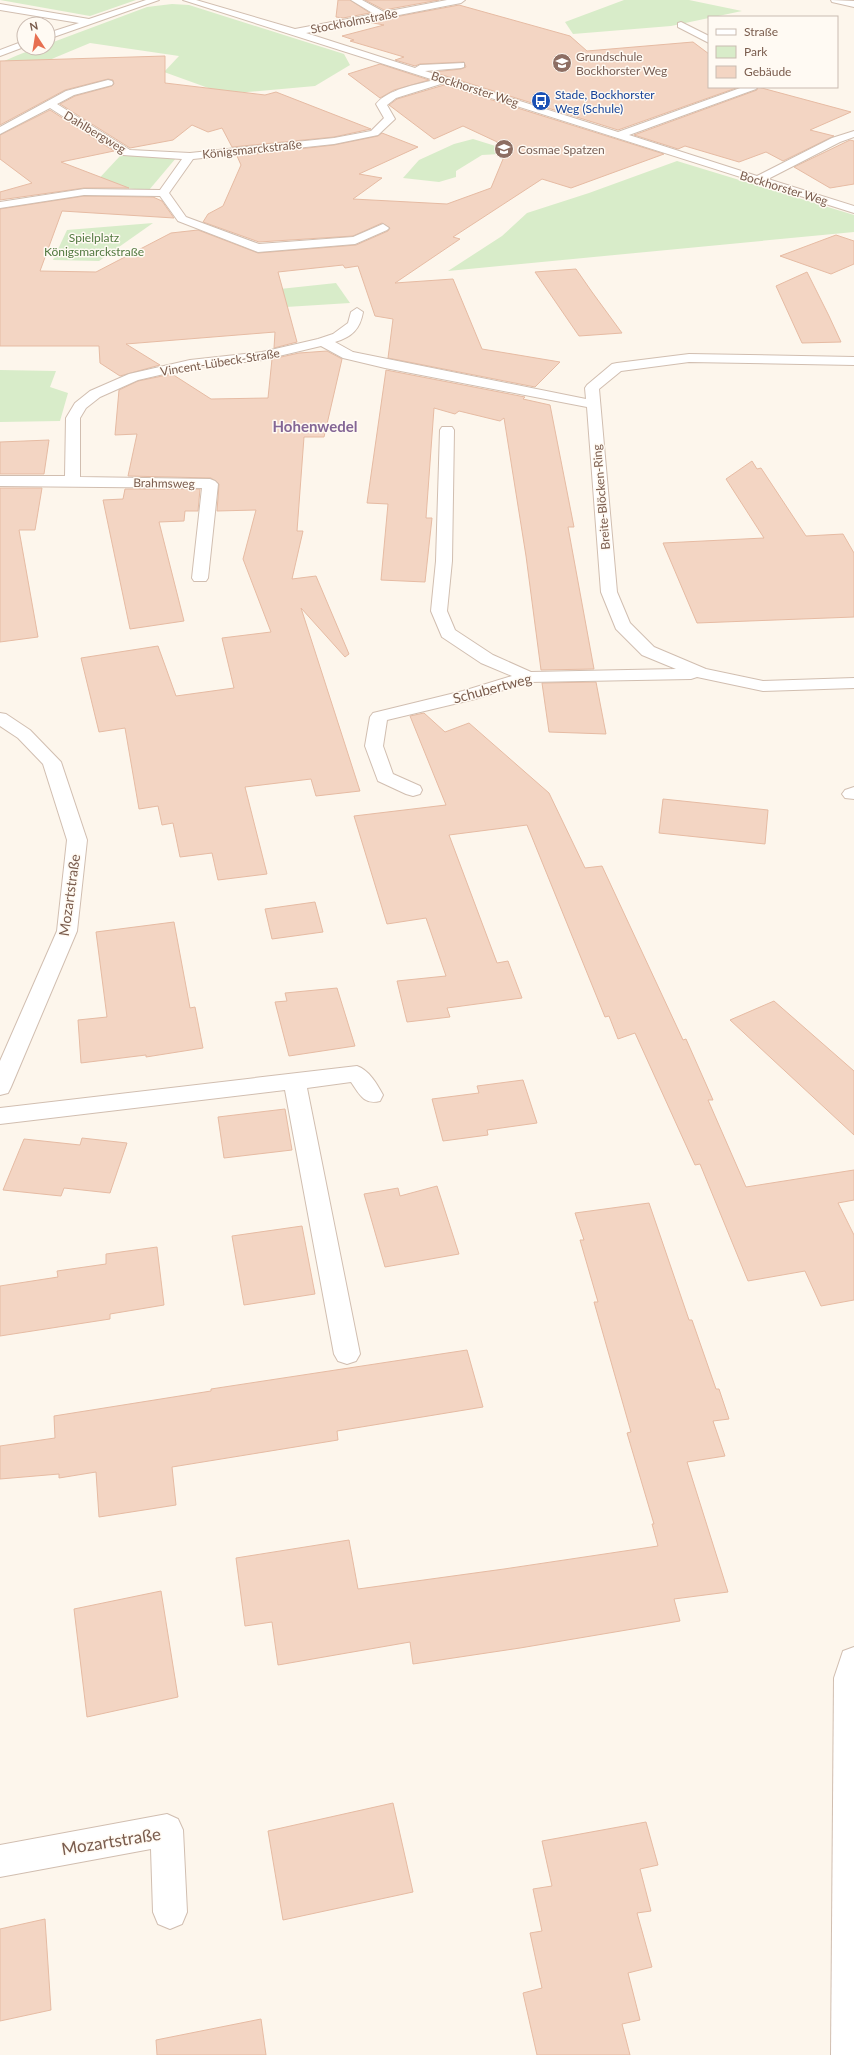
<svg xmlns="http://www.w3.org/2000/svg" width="854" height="2055" font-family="Lato,sans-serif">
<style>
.green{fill:#d8ecc9}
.building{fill:#f3d5c3;stroke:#e6bba3}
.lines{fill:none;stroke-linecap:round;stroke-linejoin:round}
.minor-casing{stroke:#d1beb0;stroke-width:2}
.minor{fill:#fff;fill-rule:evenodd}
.labels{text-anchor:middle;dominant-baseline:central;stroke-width:3;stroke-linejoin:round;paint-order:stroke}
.far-street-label{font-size:12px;fill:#7a5c4d;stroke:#fffaf3}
.far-education-label{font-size:12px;fill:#785e54;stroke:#fffaf3;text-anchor:start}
.far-transit-label{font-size:12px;fill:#164399;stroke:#fffaf3;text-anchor:start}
.far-park-label{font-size:12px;fill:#537a41;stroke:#fffaf3}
.street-label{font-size:14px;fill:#7a5c4d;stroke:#fffaf3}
.far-district-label{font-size:15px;font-weight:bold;fill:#846695;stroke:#fffaf3}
.near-street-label{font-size:17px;fill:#7a5c4d;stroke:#fffaf3}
</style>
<rect width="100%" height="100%" fill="#fdf6ec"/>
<!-- green -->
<g class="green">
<polygon points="0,0 136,0 90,16"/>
<polygon points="624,0 689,0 742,11 671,26 573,34 565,22"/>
<path d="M172 4 189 5 344 54 350 65 315 86 225 94 164 72 179 56 90 43 54 58 0 84V63C16 56 30 48 48 48V44L147 7Z"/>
<polygon points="473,139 502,148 500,154 482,155 456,171 456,177 439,182 403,178 419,160 454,144"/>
<polygon points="121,155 176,158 149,190 92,186"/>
<polygon points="677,161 854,215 854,232 448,271 502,236 527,213 589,193"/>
<polygon points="153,223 99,261 53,260 67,230"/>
<polygon points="336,283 350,303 76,320 166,301"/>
<polygon points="0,370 56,371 50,387 68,393 60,421 0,422"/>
</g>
<!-- building -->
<g class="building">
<polygon points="338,0 350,0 370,13 343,18 336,17"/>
<polygon points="365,0 439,0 384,10"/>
<polygon points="459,5 570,36 587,51 693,42 709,54 709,87 739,87 618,130 433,72 461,69 466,67 464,62 420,64 415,66 395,60 404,57 350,41 354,40 342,36 384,25 368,22"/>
<polygon points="165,56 165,83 265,95 276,92 371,129 334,137 232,147 222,128 208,132 192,125 173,140 130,148 60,104 75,96 112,86 114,84 113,80 108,79 65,90 0,125 0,61"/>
<polygon points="380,64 429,80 394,90 380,98 348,74"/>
<polygon points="444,85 664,154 571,188 542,179 453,237 460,239 395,283 453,279 482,349 560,362 535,387 388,358 393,319 375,316 358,266 345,268 343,265 278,272 297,342 274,348 275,332 126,344 160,365 120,376 100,363 99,346 0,346 0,209 84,196 153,197 162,201 174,218 62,211 40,271 96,272 171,233 198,230 258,253 356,245 388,231 390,228 382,223 353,236 259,242 203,222 208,214 223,206 241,165 237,156 334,145 378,136 382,133 418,147 359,174 382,178 353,199 447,204 491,188 508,147 463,126 434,139 389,105 397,99"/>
<polygon points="758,87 851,112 810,130 834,136 783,161 766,152 739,162 685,146 678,149 634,135 757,90"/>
<polygon points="50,110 114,151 61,162 129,188 84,188 0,200 0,192 32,183 0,159 0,135"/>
<polygon points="850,140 854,141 854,184 830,188 794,167"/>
<polygon points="836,235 854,241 854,264 831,274 780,256"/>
<polygon points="576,269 592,292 622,333 579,336 535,272"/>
<polygon points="807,272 829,316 841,342 802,343 776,286"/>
<polygon points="327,351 342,359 324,437 304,437 297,531 303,531 292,579 316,576 349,654 345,657 301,608 360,791 316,796 311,779 245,787 267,874 218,880 212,853 180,857 173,823 162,825 158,806 139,809 125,728 99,732 81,658 158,646 176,696 234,688 222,638 271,632 243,559 256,510 217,511 219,484 211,478 128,476 137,434 115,435 119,390 138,381 172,374 211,399 268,398 272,359 299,353"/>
<polygon points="386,370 525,397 523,399 550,405 574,527 568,527 594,669 541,670 526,556 504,418 500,421 459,411 455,414 434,408 426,518 432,518 425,582 381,580 388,504 367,503"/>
<polygon points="49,440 44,474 0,474 0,442"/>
<polygon points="752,461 757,469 761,468 806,536 843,534 854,553 854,617 697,623 663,543 764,538 726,479"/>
<polygon points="0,488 42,488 35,530 19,530 38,637 0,642"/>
<polygon points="125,489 200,489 198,511 185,511 184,521 159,522 184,621 130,629 103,500 123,499"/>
<polygon points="596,682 606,734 549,732 542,683"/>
<polygon points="424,713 445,732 469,723 549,793 585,868 602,866 683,1040 686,1039 713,1100 708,1100 746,1187 854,1170 854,1200 838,1203 854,1235 854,1300 821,1306 805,1271 748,1281 700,1164 695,1165 635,1033 618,1039 609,1016 605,1017 527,825 449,835 497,963 508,961 522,998 447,1008 450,1017 407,1022 397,981 446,976 426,918 387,924 354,816 446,805 410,716"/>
<polygon points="663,799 768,810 765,844 659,833"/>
<polygon points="315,902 323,932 272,939 265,909"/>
<polygon points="174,922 190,1008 195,1007 203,1048 146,1057 146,1055 81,1063 78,1020 107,1017 96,932"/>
<polygon points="337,988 355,1046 289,1056 275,1002 287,1001 285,993"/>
<polygon points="774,1001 854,1071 854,1135 730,1020"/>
<polygon points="523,1080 537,1123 487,1130 488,1135 443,1141 432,1099 479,1093 477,1086"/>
<polygon points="285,1109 292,1150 224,1158 218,1117"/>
<polygon points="82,1138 127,1143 110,1193 64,1188 61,1196 3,1190 24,1139 80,1145"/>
<polygon points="437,1186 459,1254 385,1267 364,1194 398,1188 400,1196"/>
<polygon points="649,1203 689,1320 692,1320 716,1389 719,1389 729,1419 713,1421 725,1456 687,1462 728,1592 674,1599 680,1621 520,1648 413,1664 410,1642 278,1665 272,1622 245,1626 236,1558 349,1540 358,1589 504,1569 658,1546 652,1524 654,1524 627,1433 631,1432 594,1302 598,1302 580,1240 584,1240 575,1213"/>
<polygon points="302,1226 315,1294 244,1305 232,1236"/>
<polygon points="157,1247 164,1305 110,1314 110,1319 0,1336 0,1286 58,1277 57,1271 106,1264 106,1254"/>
<polygon points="467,1350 483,1407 337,1431 338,1440 172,1467 176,1505 99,1517 96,1472 59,1478 59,1474 0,1479 0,1446 55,1438 54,1416 211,1391 211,1389"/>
<polygon points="161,1591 178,1697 87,1717 74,1609"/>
<polygon points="393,1803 413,1892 283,1920 268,1831"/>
<polygon points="646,1822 658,1865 640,1869 651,1911 637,1913 652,1967 628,1973 640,2020 622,2024 630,2055 537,2055 523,1993 542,1988 530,1933 542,1931 533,1889 552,1886 542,1841"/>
<polygon points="45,1919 51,2010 0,2021 0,1929"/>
<polygon points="261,2019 266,2055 157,2055 156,2040"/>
</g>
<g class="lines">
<defs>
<g id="minor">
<polygon points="146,0 159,0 48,39 48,33 79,23 0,10 0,4 89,19"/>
<path d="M183 0H196L295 29 374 14 351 0H362L384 12 447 0H465L461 3 306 33 415 68 420 65 464 63V67L461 68 425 71 618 132 743 87H757L756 89 629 135 757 176 832 138 854 131V137L840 142 768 179 854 206V213L444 83 396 98 387 105 395 119 378 135 334 144 193 159 169 193 186 217 259 244 353 237 383 224 389 228 387 230 355 244 258 252 178 221 160 196 84 195 0 208V202L84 189 160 190 182 159 123 155 50 108 0 134V127L66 91 108 80 112 81 113 83 112 85 74 95 57 104 130 150 190 153 334 138 371 131 384 118 376 104C388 89 416 85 434 80Z"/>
<polygon points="831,0 854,1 854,7 832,2"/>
<polygon points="681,22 709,36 709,43 678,27 678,23"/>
<polygon points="24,41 24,47 0,56 0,50"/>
<path d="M357 308 363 312C360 329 352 337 335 342L353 352 586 399 585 388 587 385 612 364 617 363 689 354 854 357V365L689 362 621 371 599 389 617 592 630 623 654 647 706 669 763 681 854 678V688L763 691 697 677 691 679 529 682 475 699 387 720 383 746 393 774 420 786 422 790 420 794 413 796 406 794 378 781 365 746 370 717 373 713 463 691 512 676 481 663 442 637 431 611 436 561 440 430 442 427H452L454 430 452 561 447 611 455 630 493 655 531 672 676 669 642 655 616 629 601 592 587 407 385 368 343 358 321 346 262 360 190 368 138 380 100 397 86 408 80 418V477L210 479 215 481 218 484 208 578 206 581H194L192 578 202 488 0 486V476H65L66 418 75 403 90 391 129 374 190 360 262 352 318 339 333 334 348 323 351 312Z"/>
<polygon points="0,713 6,714 30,730 61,762 87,840 77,931 11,1087 8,1093 0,1095 0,1061 57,931 67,840 43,764 18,738 0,726"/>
<polygon points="854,787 854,799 845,798 842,794 845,790"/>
<path d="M357 1066C369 1070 377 1084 383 1095L380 1101C364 1105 360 1095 351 1082L307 1088 360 1354 356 1361 347 1364 338 1361 334 1354 285 1090 0 1124V1108Z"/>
<polygon points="854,1647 854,2055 831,2055 834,1678 843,1651"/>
<polygon points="167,1814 178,1819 183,1830 187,1912 182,1924 170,1929 158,1924 153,1912 151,1849 0,1877 0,1845"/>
</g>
</defs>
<!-- minor casing -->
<use href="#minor" class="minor-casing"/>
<!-- minor -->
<use href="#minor" class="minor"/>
</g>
<!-- icons -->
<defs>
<symbol id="school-disc" viewBox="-11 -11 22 22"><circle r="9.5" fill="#8d6e63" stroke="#fffaf3"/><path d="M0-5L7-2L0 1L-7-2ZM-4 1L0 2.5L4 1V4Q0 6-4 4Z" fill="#fff"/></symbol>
<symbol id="bus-disc" viewBox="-11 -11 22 22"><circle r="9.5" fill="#1a4fb4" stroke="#fffaf3"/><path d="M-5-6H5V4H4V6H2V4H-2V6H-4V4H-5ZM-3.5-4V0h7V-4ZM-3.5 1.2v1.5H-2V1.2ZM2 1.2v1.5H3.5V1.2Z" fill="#fff"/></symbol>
</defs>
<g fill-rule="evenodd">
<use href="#school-disc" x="551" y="52" width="22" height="22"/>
<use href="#bus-disc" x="530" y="90" width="22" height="22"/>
<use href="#school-disc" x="493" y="138" width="22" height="22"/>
</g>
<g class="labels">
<!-- far-street labels -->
<g class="far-street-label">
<text transform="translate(354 21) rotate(-11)">Stockholmstraße</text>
<text transform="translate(475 89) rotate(18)">Bockhorster Weg</text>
<text transform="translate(95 132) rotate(31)">Dahlbergweg</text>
<text transform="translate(252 149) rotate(-6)">Königsmarckstraße</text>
<text transform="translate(784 188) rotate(17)">Bockhorster Weg</text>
<text transform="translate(220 362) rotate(-9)">Vincent-Lübeck-Straße</text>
<text transform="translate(164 483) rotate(1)">Brahmsweg</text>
<text transform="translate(601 497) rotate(-95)">Breite-Blöcken-Ring</text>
</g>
<!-- far-education labels -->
<g class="far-education-label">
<text x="576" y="56">Grundschule<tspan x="576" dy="14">Bockhorster Weg</tspan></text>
<text x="518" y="149">Cosmae Spatzen</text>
</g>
<!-- far-transit labels -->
<g class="far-transit-label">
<text x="555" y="94">Stade, Bockhorster<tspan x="555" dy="14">Weg (Schule)</tspan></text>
</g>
<!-- far-park labels -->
<g class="far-park-label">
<text x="94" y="237">Spielplatz<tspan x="94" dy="14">Königsmarckstraße</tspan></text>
</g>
<!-- street labels -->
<g class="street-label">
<text transform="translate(492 688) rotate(-15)">Schubertweg</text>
<text transform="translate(69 895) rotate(-82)">Mozartstraße</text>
</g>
<!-- far-district labels -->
<g class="far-district-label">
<text x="315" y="426">Hohenwedel</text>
</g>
<!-- near-street labels -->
<g class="near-street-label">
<text transform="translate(111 1841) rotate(-9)">Mozartstraße</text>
</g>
</g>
<!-- legend -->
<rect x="708" y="16" width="130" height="72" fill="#fffaf3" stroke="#cabbb1"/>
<rect x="716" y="29" width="20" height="6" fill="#ffffff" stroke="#cabbb1"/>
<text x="744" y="36" font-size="12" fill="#7a5c4d">Straße</text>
<rect x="716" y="46" width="20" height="12" fill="#d8ecc9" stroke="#cabbb1"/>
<text x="744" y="56" font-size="12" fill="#7a5c4d">Park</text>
<rect x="716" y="66" width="20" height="12" fill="#f3d5c3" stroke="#cabbb1"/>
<text x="744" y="76" font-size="12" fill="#7a5c4d">Gebäude</text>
<!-- north arrow -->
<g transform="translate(36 36) rotate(348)"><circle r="19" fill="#fffaf3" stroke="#cabbb1"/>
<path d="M0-3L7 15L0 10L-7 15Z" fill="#e76f51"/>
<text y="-6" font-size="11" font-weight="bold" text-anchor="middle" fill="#7a5c4d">N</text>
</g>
</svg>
